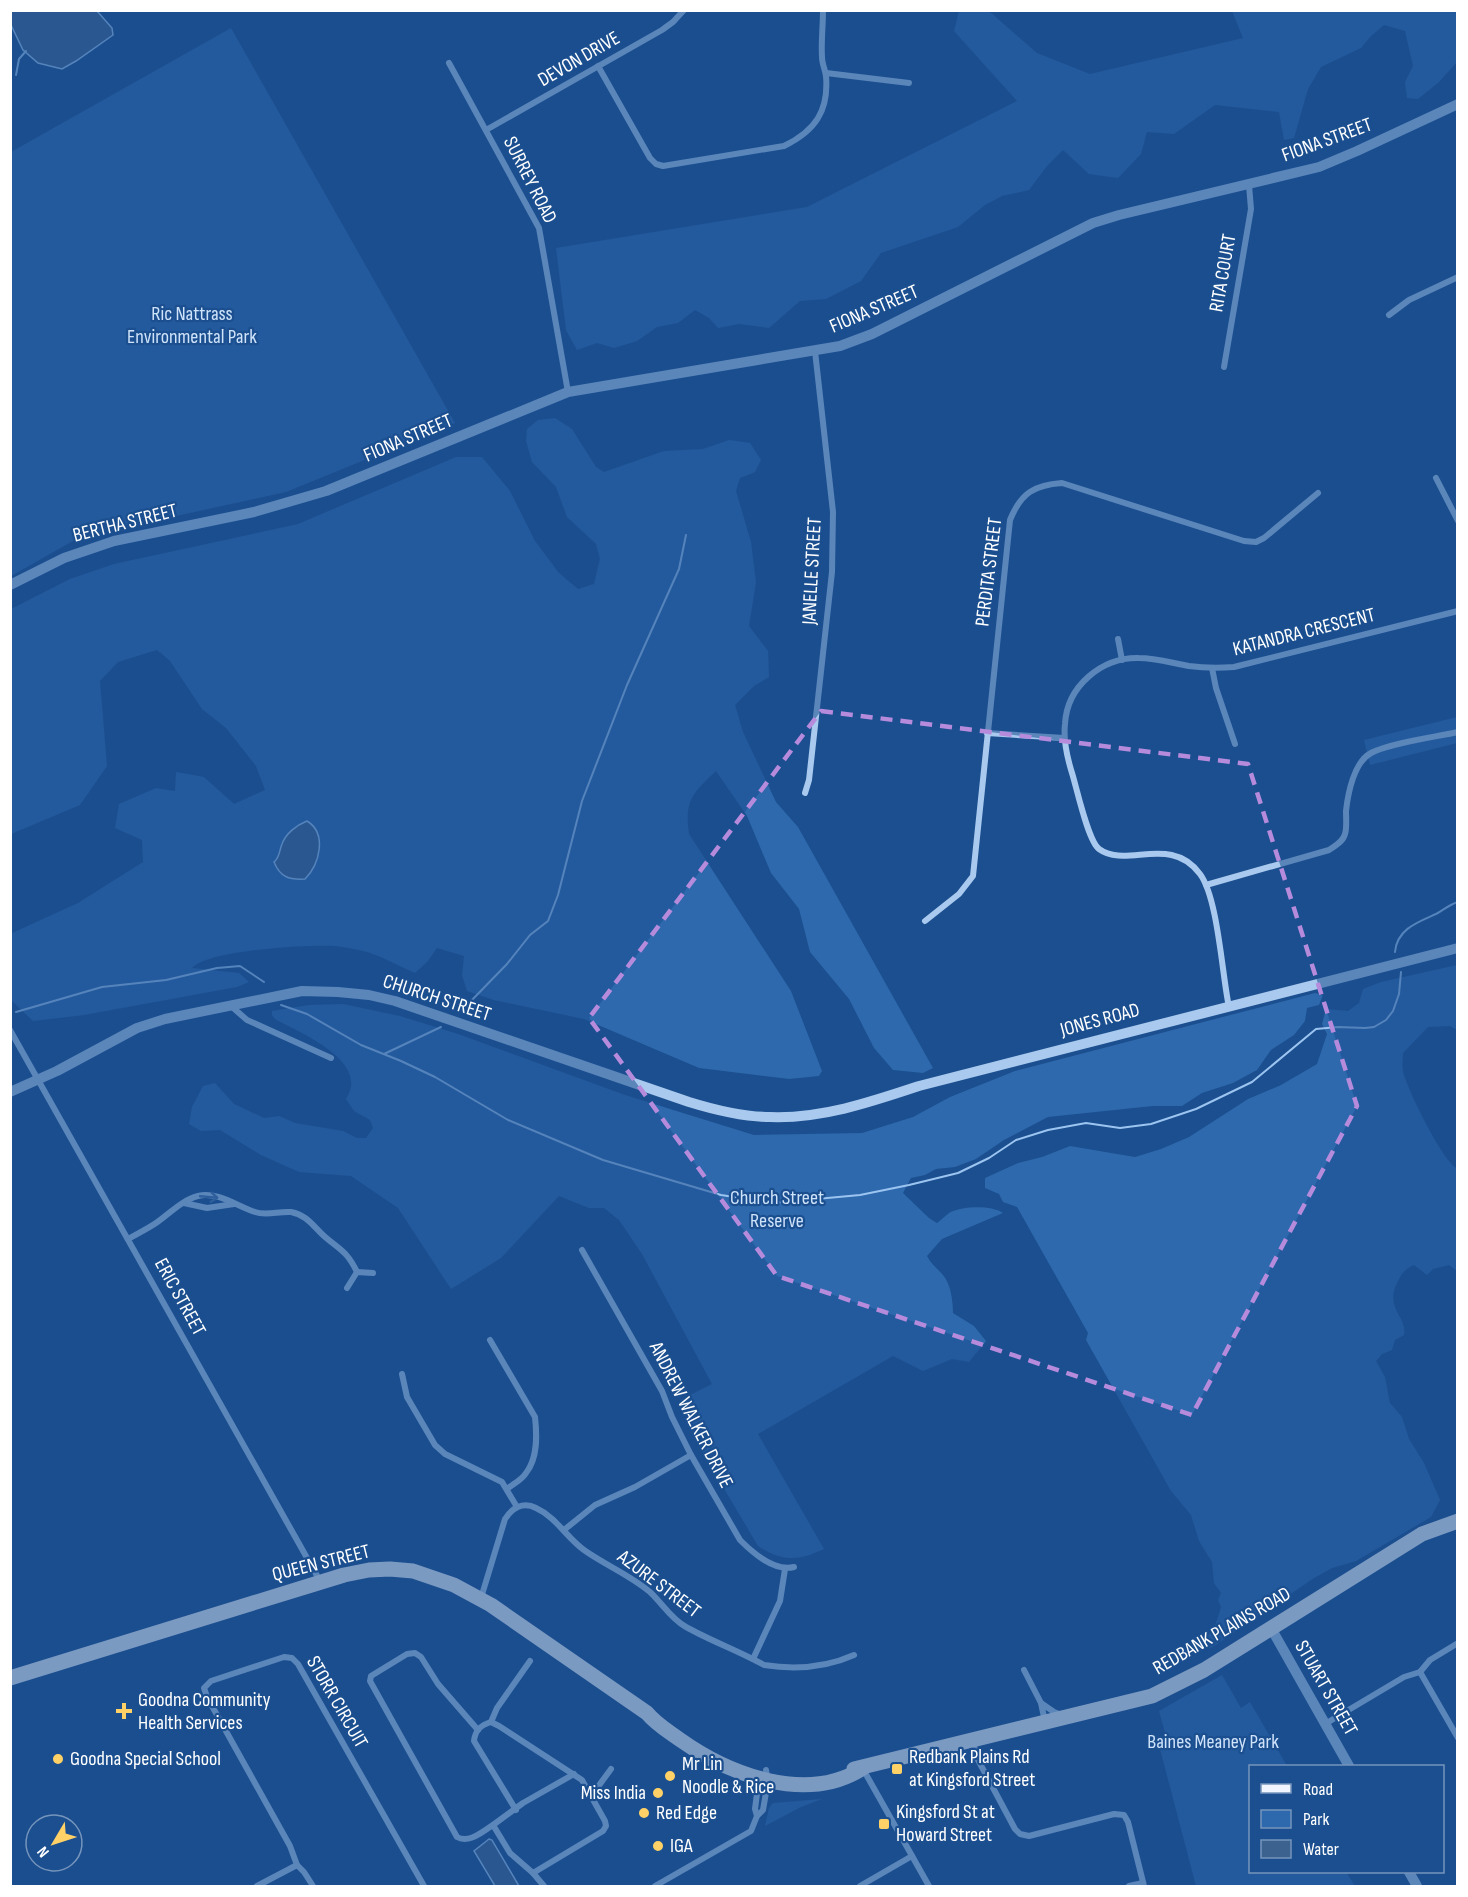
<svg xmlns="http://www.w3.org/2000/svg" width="1468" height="1897" font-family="'Sofia Sans Condensed',sans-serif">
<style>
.green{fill:#2e69ad;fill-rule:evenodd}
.water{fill:#3c6290;stroke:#9cc4f0;stroke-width:1.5}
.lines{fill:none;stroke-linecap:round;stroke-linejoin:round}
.stream{stroke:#9cc4f0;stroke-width:2}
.minor{stroke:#a9c9ee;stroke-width:6}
.tertiary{stroke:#a9c9ee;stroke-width:10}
.primary{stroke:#f0f6ff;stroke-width:15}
.oneway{stroke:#4674ac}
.marked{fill:none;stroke:#b68bdc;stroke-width:4.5;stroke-dasharray:12 8;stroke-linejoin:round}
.poi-dot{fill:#ffd166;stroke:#1b4f8f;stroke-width:2}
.labels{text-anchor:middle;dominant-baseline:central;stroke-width:4.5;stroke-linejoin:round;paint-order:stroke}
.street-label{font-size:20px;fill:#fff;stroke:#1b4f8f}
.park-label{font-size:20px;fill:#cfe3fa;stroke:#1b4f8f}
.poi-label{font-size:20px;fill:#fff;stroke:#1b4f8f;text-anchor:start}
</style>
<rect width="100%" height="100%" fill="#1b4f8f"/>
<!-- green -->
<g class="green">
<polygon points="959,11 989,11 1037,53 1090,74 1243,38 1232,11 1457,11 1457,62 1439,82 1418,99 1407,98 1405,82 1413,66 1405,31 1384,25 1370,37 1361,48 1321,67 1308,89 1294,138 1284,140 1279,112 1215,105 1174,134 1147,132 1141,154 1118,178 1089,174 1063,150 1047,166 1029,190 1002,196 985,205 958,227 881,253 861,281 826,299 800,301 769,328 739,324 718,328 709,318 695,310 678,323 657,327 637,341 614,348 597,343 577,350 566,330 556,248 807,207 1017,101 954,31"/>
<polygon points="231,28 455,423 286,492 80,537 11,576 11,152"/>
<path d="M555 418 572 429 596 467 604 472 664 451 703 449 729 440 750 443 761 460 755 472 740 478 736 491 751 542 756 582 749 626 768 651 769 677 754 686 735 705 743 732 776 802 798 827 933 1068 923 1073 893 1070 874 1048 849 999 810 952 799 909 771 873 747 816 716 771C693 793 684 800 689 834L791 991 822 1071 819 1076 789 1079 699 1068 584 1019 494 1000 467 991 462 975 464 956 437 948 428 961 415 973C401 967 387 959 373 954 362 950 348 948 336 946 311 944 207 950 192 968L239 973 249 982 237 987 84 1015 33 1021 11 1000 10 934 78 903 143 862 142 840 115 828 119 804 156 788 175 791 176 772 204 777 234 804 265 790 256 766 226 728 202 709 170 661 157 650 118 662 100 681 107 766 80 805 11 834V609L70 579 114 564 298 524 456 457H482L510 491 535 541 559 573 578 589 594 584 600 559 596 544 567 517 556 487 532 462 526 441 527 429 538 420ZM302 823H311C314 827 318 832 319 836 323 852 315 869 305 879 286 880 283 878 274 862 281 856 279 847 284 840 289 832 295 829 302 823Z"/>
<polygon points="1457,717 1457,743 1370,765 1364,740"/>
<path d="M1457 965V1030L1450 1026 1428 1027 1403 1053C1403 1059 1402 1065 1403 1071 1406 1087 1444 1164 1457 1168V1271L1449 1265 1433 1269 1427 1275 1414 1265C1405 1269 1402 1273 1398 1281 1383 1308 1408 1317 1404 1335L1395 1340 1392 1350 1382 1354 1376 1361 1385 1377 1390 1403 1402 1417 1409 1439 1424 1463 1440 1500 1431 1517 1356 1561 1332 1568 1314 1578 1214 1646 1195 1654 1190 1649C1212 1634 1214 1632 1221 1607L1218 1600 1221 1593 1214 1583 1212 1562 1199 1541 1191 1515 1171 1491 1086 1340 1088 1333 1017 1207 1003 1202 999 1194 985 1188V1178L1018 1163 1042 1157 1070 1146 1135 1157 1161 1149 1189 1137 1248 1099 1281 1085 1317 1064 1327 1034 1322 1024 1326 1009 1348 1011 1359 1003 1363 989 1381 982Z"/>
<path d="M1315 993 1323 995 1319 1005 1307 1008 1305 1021 1294 1035 1271 1050 1257 1070 1233 1083 1202 1093 1182 1106H1153L1048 1117 1004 1140 976 1159 955 1167 936 1169 925 1175 911 1178 903 1193 929 1218 937 1223C941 1220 945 1216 949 1213 962 1206 991 1205 1003 1213L942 1239 927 1256C931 1264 938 1269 943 1275 951 1284 953 1302 953 1313L974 1326 986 1341 969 1362 952 1359 923 1371 893 1356 758 1434 824 1549C798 1561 783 1562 758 1546L700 1448 680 1400 712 1384 642 1254 619 1220 604 1208H589L559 1196 501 1258 451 1289 398 1208 351 1176 299 1172 261 1155 220 1130 201 1131 189 1124 192 1107 203 1086 215 1083 234 1104 264 1118 279 1116 295 1123 343 1131 357 1138H366L373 1128 370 1120 354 1111 346 1099C371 1061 300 1033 275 1019L272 1015V1011L309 1005 343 1004 400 1016 458 1034 625 1095 754 1135 862 1133 913 1117 950 1097 1015 1071Z"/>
<polygon points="1222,1675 1241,1708 1250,1702 1287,1766 1250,1766 1250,1872 1346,1872 1355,1886 1196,1886 1160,1749 1169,1747 1159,1711"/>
<polygon points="822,1799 801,1807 765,1826 769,1808 773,1803"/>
</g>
<!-- water -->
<g class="water">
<polygon points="11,10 97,11 112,28 113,35 76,61 62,69 38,63 23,50 11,25"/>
<path d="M307 821C328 834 319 865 305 879 289 880 280 877 274 862 280 857 279 851 282 844 286 833 297 825 307 821Z"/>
<polygon points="489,1839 492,1840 519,1886 495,1886 474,1851"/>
</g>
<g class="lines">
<!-- stream -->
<g class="stream">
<polyline points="16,75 19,59 26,51"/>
<path d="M1395 952C1397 929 1418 922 1436 914 1444 910 1448 905 1458 902"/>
<polyline points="470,1002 507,964 530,935 548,921 558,895 582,801 627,685 679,569 686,535"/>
<polyline points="281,1005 307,1014 361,1045 401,1061 435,1077 508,1120 603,1160 721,1195 773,1203 860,1195 909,1185 958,1173 989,1158 1016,1140 1048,1130 1086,1123 1120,1128 1151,1124 1196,1109 1252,1082 1316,1029 1338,1027 1365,1028 1374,1027 1386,1020 1393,1011 1399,994 1401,972"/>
<polyline points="16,1012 102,987 166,980 217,968 240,966 264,982"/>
<polyline points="384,1054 441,1027"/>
</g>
<!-- minor -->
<g class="minor">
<polyline points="449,63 539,228 568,392"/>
<path d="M598 66 650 158 656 164 663 166 784 146C815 131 829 111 826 76 825 69 822 64 822 57 821 42 823 26 823 10"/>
<polyline points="826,73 909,83"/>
<polyline points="486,130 662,30 673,22 684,10"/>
<polyline points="1389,315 1409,300 1458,277"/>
<polyline points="1224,367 1251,209 1249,185"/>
<polyline points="1436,478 1458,521"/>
<polyline points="1118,639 1122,660"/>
<polyline points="1212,668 1216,688 1235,744"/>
<polyline points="987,733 1064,738"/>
<polyline points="805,793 809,780 832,572 833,512 815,351"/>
<path d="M1206 885 1329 850C1335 846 1343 842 1345 834 1347 828 1346 818 1346 811 1348 793 1354 762 1371 753 1390 743 1435 737 1458 732"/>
<path d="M925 921 959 894 973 876 1010 520C1021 493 1034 485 1062 483L1244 541 1256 542 1264 538 1318 493"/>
<polyline points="231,1006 247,1020 331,1058"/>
<path d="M1229 1007C1222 975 1218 898 1200 874 1171 834 1126 869 1099 849 1088 841 1077 789 1072 773 1067 757 1063 741 1065 724 1067 686 1102 657 1139 658 1155 658 1172 663 1189 666 1204 668 1219 668 1234 667L1458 611"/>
<polyline points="10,1030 320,1581"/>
<polyline points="184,1203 207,1208 234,1204"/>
<path d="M128 1239C137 1234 147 1229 156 1223 169 1214 182 1200 198 1196 217 1191 237 1206 255 1212 266 1216 279 1211 291 1212 307 1215 313 1226 324 1236 340 1250 347 1251 357 1272"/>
<path d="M582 1250 662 1391 672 1417 691 1455 740 1540C753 1553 774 1572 794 1567"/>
<polyline points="347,1288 357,1272 373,1273"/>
<path d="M490 1340 535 1417C537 1435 538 1458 526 1473 522 1480 513 1484 507 1489"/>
<polyline points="402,1374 407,1397 435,1445 445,1454 502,1482 517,1507"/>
<polyline points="564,1530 595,1505 635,1487 691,1455"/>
<path d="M481 1598 505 1519C512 1508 523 1501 536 1508 556 1517 567 1538 584 1550 605 1565 630 1575 650 1592 662 1603 671 1619 686 1627 711 1641 739 1651 764 1665 796 1670 825 1668 854 1655"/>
<polyline points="753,1659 780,1601 785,1569"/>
<polyline points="1024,1670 1041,1703"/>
<polyline points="1420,1672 1458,1738"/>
<polyline points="1040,1720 1044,1717 1041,1703 1054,1712 1062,1715"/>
<polyline points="491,1722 497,1708 530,1661"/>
<polyline points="1325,1724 1404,1677 1420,1672 1430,1660 1458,1643"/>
<path d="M478 1730 438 1684 421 1657 415 1653 407 1654 371 1676 370 1681 457 1837C469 1844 483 1831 493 1825L510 1853 533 1873 544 1886"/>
<polyline points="973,1741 977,1758 1015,1829 1020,1834 1029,1836 1114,1814 1124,1815 1128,1822 1144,1886"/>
<polyline points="863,1769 929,1886"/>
<polyline points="592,1795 611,1769"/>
<path d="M516 1810 474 1741C475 1730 481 1725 491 1722L499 1726 582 1780 605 1821 606 1826 603 1831 533 1873"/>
<polyline points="757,1816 755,1809 759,1778"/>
<polyline points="493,1825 523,1803 574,1774"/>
<polyline points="257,1886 297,1865"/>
<polyline points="313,1886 304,1872 297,1865 290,1846 207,1697 204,1688 211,1681 284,1657 292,1658 298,1664 424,1886"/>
<polyline points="655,1886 751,1831 757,1816 763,1810 768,1781 766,1770"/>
<polyline points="860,1886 912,1856"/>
<polyline points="1129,1886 1143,1883"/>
</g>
<!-- tertiary -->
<g class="tertiary">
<polyline points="10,585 64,558 114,541 254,512 326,491 568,392 840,346 872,334 1093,223 1119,215 1319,167 1357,151 1458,104"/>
<path d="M10 1092 57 1071 137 1028 165 1019 302 991 338 992 369 995 395 1001 689 1102C715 1110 742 1117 770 1117 821 1119 871 1102 919 1086L1458 948"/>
<polyline points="1271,1628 1349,1766"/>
<polyline points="1409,1872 1417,1886"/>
</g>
<!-- primary -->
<g class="primary">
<path d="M10 1678 344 1575 369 1570 390 1569 413 1571 454 1585 491 1605 647 1713C656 1724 668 1731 679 1739 728 1774 806 1805 863 1768"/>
<polyline points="854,1769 1152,1696 1204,1670 1422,1534 1458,1521"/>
</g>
</g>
<!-- one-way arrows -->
<defs><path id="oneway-shaft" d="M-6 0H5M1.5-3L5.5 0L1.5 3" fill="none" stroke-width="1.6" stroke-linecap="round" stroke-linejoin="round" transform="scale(1.5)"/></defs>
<use class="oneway" href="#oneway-shaft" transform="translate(209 1197) rotate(5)"/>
<!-- marked area -->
<path d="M0 0H1468V1897H0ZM821 711 1248 764 1357 1106 1192 1415 777 1276 589 1018Z" fill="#1b4f8f" fill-opacity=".55" fill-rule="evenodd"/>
<path class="marked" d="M821 711 1248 764 1357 1106 1192 1415 777 1276 589 1018Z"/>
<!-- markers -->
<g class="poi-dot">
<path d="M121 1702h6v6h6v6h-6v6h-6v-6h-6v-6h6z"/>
<circle cx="58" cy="1759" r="6"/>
<rect x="891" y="1763" width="12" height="12" rx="3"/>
<circle cx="670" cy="1776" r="6"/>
<circle cx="658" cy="1793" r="6"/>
<circle cx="644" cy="1813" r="6"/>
<rect x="878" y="1818" width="12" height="12" rx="3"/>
<circle cx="658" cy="1846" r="6"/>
</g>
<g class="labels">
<!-- street labels -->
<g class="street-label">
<text transform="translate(579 59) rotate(-30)">DEVON DRIVE</text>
<text transform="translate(1327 140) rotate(-20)">FIONA STREET</text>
<text transform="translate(530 180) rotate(63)">SURREY ROAD</text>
<text transform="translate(1223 273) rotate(-80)">RITA COURT</text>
<text transform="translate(874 309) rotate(-23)">FIONA STREET</text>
<text transform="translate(408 438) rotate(-23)">FIONA STREET</text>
<text transform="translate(125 523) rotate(-14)">BERTHA STREET</text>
<text transform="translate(812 571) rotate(-87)">JANELLE STREET</text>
<text transform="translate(989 572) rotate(-83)">PERDITA STREET</text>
<text transform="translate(1304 632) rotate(-14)">KATANDRA CRESCENT</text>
<text transform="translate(437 998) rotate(18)">CHURCH STREET</text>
<text transform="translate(1100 1020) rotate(-15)">JONES ROAD</text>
<text transform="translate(180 1297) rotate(61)">ERIC STREET</text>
<text transform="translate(691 1415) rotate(63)">ANDREW WALKER DRIVE</text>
<text transform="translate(321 1563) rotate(-14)">QUEEN STREET</text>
<text transform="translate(659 1584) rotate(37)">AZURE STREET</text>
<text transform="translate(1222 1631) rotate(-30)">REDBANK PLAINS ROAD</text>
<text transform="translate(1326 1688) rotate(60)">STUART STREET</text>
<text transform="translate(337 1702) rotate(60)">STORR CIRCUIT</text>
</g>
<!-- park labels -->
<g class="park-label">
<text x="192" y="314">Ric Nattrass<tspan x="192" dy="23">Environmental Park</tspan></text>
<text x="777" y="1198">Church Street<tspan x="777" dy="23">Reserve</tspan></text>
<text x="1213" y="1742">Baines Meaney Park</text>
</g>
<!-- poi labels -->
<g class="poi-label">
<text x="138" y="1700">Goodna Community<tspan x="138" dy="23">Health Services</tspan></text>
<text x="909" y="1757">Redbank Plains Rd<tspan x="909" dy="23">at Kingsford Street</tspan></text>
<text x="70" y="1759">Goodna Special School</text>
<text x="682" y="1764">Mr Lin<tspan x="682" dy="23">Noodle &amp; Rice</tspan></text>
<text x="646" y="1793" text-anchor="end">Miss India</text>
<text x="896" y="1812">Kingsford St at<tspan x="896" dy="23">Howard Street</tspan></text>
<text x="656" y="1813">Red Edge</text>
<text x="670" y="1846">IGA</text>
</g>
</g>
<!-- border -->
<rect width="1468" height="1897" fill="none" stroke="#ffffff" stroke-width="24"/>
<!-- legend -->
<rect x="1249" y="1765" width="195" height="108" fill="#1b4f8f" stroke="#7695bc" stroke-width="1.5"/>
<rect x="1261" y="1784" width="30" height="9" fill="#f0f6ff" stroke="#7695bc" stroke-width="1.5"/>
<text x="1303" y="1795" font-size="18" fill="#ffffff">Road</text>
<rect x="1261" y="1810" width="30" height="18" fill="#2e69ad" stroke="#7695bc" stroke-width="1.5"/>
<text x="1303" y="1825" font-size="18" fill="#ffffff">Park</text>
<rect x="1261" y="1840" width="30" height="18" fill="#3c6290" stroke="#7695bc" stroke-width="1.5"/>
<text x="1303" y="1855" font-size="18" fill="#ffffff">Water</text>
<!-- north arrow -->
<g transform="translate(54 1843) rotate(231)"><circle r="28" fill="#1b4f8f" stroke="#7695bc" stroke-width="1.5"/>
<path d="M0-4.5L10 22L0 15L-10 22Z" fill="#ffd166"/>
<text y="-9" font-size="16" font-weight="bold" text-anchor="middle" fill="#ffffff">N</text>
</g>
</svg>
